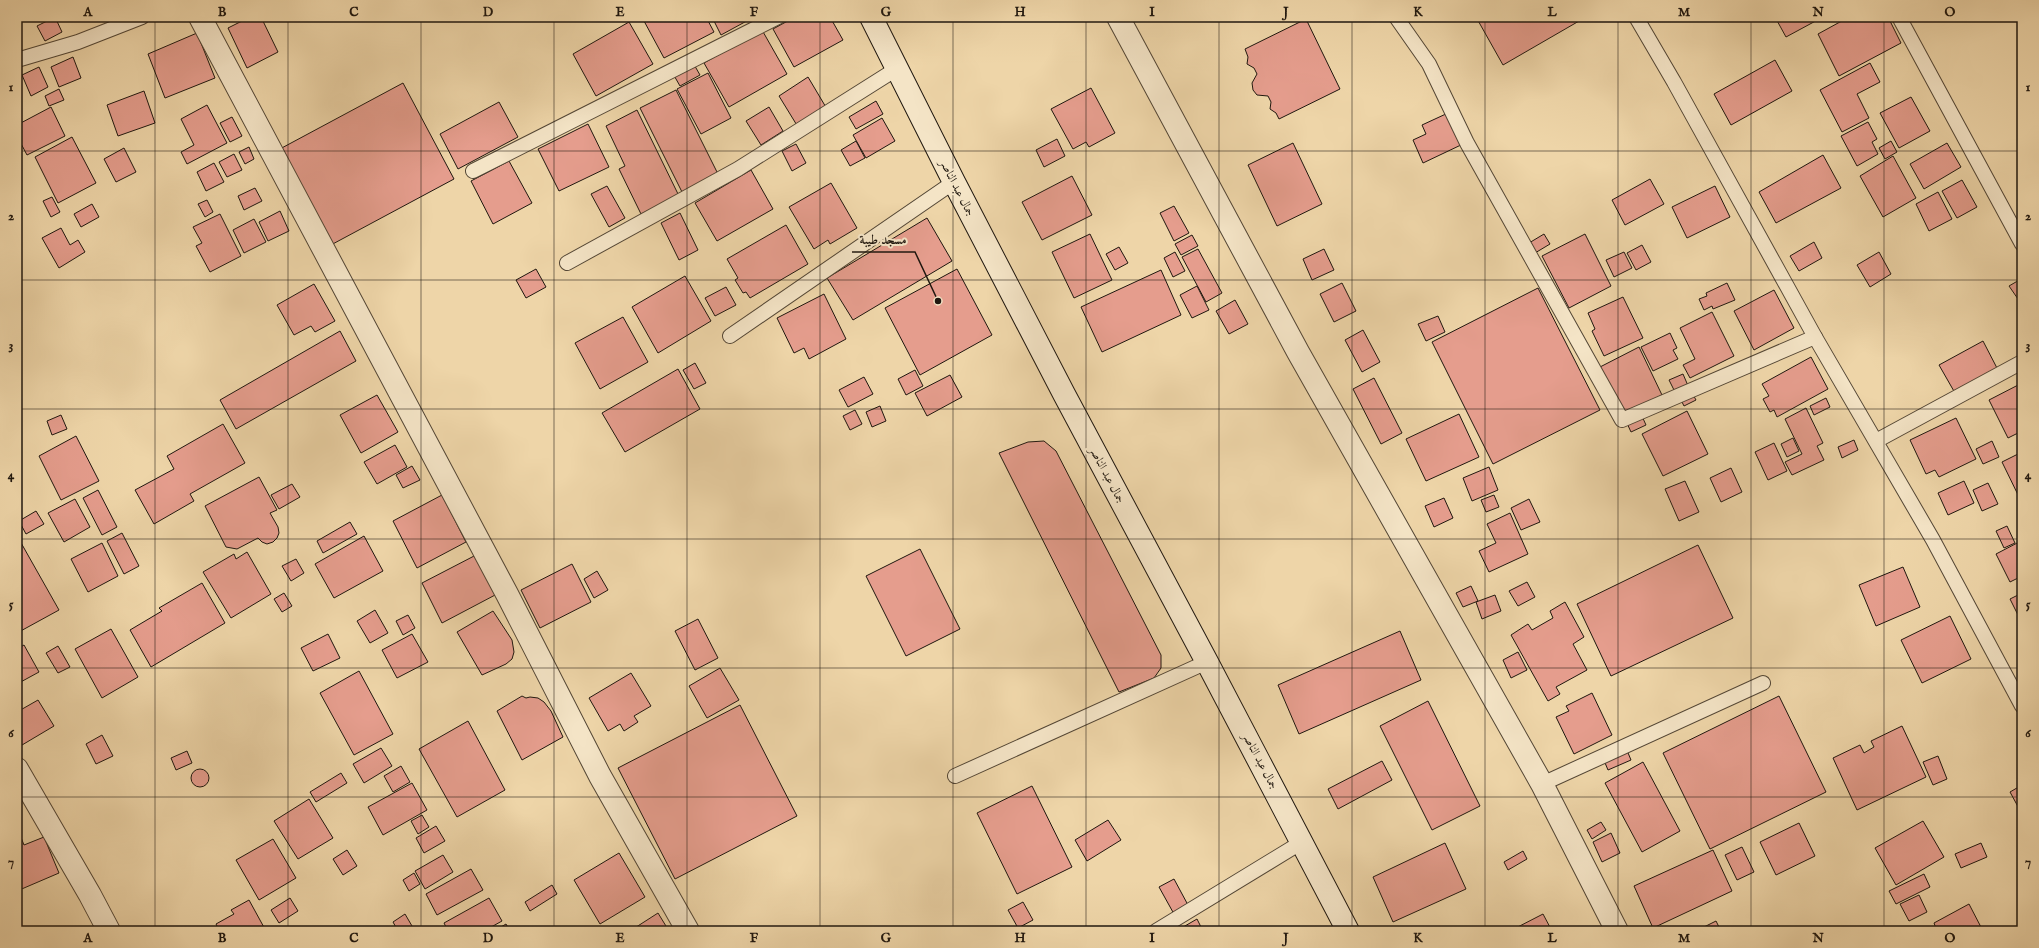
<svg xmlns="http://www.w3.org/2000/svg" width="2039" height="948" font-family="'IM FELL English',Amiri,serif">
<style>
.building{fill:#e59d8d;stroke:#1f170f}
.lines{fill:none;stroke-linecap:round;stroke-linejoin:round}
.service-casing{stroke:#534635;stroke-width:16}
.minor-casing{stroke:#534635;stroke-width:24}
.secondary-casing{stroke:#1f170f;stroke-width:24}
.service{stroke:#f4e4c6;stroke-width:14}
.minor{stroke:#f4e4c6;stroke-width:22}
.secondary{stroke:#f4e4c6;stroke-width:22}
.grid{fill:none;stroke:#1f170f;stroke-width:1;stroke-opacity:0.55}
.labels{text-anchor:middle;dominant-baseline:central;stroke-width:4;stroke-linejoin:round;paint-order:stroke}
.street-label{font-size:12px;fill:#1f170f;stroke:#f4e4c6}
.leader{fill:none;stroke:#1f170f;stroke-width:1.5}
.callout-dot{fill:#1f170f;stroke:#f4e4c6;stroke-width:1.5}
.callout-label{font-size:13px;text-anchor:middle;font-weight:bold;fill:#1f170f;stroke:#f4e4c6;stroke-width:4;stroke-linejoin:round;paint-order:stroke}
.neatline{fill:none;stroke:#1f170f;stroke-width:1.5}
.grid-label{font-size:13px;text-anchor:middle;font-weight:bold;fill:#1f170f}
</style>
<rect width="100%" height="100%" fill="#eed5a8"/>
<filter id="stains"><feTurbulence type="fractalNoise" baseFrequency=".005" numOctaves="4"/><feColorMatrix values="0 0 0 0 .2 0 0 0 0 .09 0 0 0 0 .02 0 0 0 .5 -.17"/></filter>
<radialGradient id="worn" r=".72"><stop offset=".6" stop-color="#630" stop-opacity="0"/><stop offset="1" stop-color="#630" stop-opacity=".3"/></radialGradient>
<!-- building -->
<g class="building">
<polygon points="55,17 62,32 45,41 37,26"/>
<polygon points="250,17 261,17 278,52 247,68 228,28"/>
<polygon points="651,17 706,17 714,32 664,58 644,21"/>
<polygon points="712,17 754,17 721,35"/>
<polygon points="795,17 830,17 843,40 794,67 773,29"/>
<polygon points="1476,17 1586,17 1503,65"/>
<polygon points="1775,17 1823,17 1786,37"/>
<polygon points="1849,17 1888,17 1901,43 1839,76 1818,34"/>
<polygon points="1306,19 1340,89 1279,119 1276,113 1270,109 1271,102 1268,96 1257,95 1253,90 1252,83 1257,74 1254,68 1247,64 1248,57 1245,49"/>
<polygon points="629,22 653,64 596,96 573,54"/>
<polygon points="762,30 787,74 729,107 704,63"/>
<polygon points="197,33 215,78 165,98 148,54"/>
<polygon points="73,57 81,78 59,87 51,67"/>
<polygon points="1775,60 1792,91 1731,125 1714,94"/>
<polygon points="692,61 700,75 680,86 672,72"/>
<polygon points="1870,63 1880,82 1857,94 1869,118 1842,132 1820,90"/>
<polygon points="39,67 48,87 31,96 22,75"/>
<polygon points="708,73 731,118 701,134 677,89"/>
<polygon points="808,77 827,109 798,127 779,96"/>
<polygon points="403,83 454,179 329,246 278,150"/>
<polygon points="1091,88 1115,133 1089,147 1086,142 1073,149 1051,109"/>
<polygon points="59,89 64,100 49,106 45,96"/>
<polygon points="676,90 718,174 682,192 640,108"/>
<polygon points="144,91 155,123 118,136 107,105"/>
<polygon points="1911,97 1930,131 1899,148 1880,113"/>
<polygon points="876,101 883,114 856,129 849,117"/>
<polygon points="499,102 518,137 458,169 440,134"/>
<polygon points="207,105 227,143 187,164 181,152 194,145 181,119"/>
<polygon points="51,107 65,136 27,155 17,136 17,125"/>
<polygon points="769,107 783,131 761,145 746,121"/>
<polygon points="637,110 679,196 641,214 619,169 625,166 606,126"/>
<polygon points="1448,113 1463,144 1423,163 1413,140 1426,134 1422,125"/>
<polygon points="232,117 242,136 230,142 220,123"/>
<polygon points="882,118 895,141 866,158 853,135"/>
<polygon points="1868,122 1877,139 1872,142 1878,154 1857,166 1841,136"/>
<polygon points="588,124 609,167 559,191 538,149"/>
<polygon points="72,137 96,183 58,203 35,157"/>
<polygon points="1057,139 1065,156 1044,167 1036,150"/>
<polygon points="856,141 865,158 850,166 841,150"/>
<polygon points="1891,141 1897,152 1885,159 1879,148"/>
<polygon points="1293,143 1322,204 1277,226 1248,165"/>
<polygon points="1947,143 1961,167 1924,189 1910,164"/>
<polygon points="796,144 806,163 792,171 782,151"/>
<polygon points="249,147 254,159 245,164 239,152"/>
<polygon points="124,148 136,172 116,182 104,159"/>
<polygon points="234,154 242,170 227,177 219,162"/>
<polygon points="1823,155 1841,188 1776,223 1759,192"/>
<polygon points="1893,156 1916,198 1883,217 1860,176"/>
<polygon points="509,161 532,203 493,224 471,181"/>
<polygon points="214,163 224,182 206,191 197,172"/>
<polygon points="751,170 773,209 717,241 695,203"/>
<polygon points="1072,176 1092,215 1042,240 1022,202"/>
<polygon points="1650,179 1664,204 1625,225 1612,200"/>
<polygon points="1962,180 1977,207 1957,218 1942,191"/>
<polygon points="831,183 857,228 830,244 828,240 814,249 789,207"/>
<polygon points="607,186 625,218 609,227 591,194"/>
<polygon points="1715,186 1730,217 1687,238 1672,207"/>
<polygon points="255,188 262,201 244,210 238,196"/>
<polygon points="1938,192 1952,219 1929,231 1916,204"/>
<polygon points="52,197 60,212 51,217 43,201"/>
<polygon points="207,200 213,212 205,217 198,204"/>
<polygon points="92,204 99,217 81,227 74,214"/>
<polygon points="1174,206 1189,233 1174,241 1160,213"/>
<polygon points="280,211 289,231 268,241 259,222"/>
<polygon points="680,213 698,250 679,260 661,223"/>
<polygon points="220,214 241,256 210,272 196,246 202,243 193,227"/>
<polygon points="927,218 952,261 853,320 827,278"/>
<polygon points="254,219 266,242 244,253 233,230"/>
<polygon points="786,225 808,264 750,298 746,292 743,293 735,280 738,278 727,259"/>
<polygon points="61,228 70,245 78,240 85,252 59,268 42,238"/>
<polygon points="1090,234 1112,280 1074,298 1052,252"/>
<polygon points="1544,234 1550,244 1535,253 1529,243"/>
<polygon points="1585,234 1611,286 1569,308 1542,256"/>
<polygon points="1192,235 1198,246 1181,255 1175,244"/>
<polygon points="1814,242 1822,258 1799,271 1790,256"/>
<polygon points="1642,245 1651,262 1636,270 1627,253"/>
<polygon points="1119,247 1128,263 1115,270 1106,254"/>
<polygon points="1198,249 1222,293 1206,302 1182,257"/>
<polygon points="1324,249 1334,270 1312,280 1303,259"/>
<polygon points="1175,252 1185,271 1173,277 1164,258"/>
<polygon points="1624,252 1632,268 1614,277 1606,260"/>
<polygon points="1879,252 1891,274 1870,287 1857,265"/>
<polygon points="536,269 546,287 526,298 516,280"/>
<polygon points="957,269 992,335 920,375 885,308"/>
<polygon points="1161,270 1181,315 1102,352 1081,307"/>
<polygon points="685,276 711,321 658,353 632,307"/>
<polygon points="2021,279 2022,297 2018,299 2009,286"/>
<polygon points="1342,283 1356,311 1334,322 1320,294"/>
<polygon points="1727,283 1735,300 1713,309 1712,306 1704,310 1699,299 1707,296 1706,293"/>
<polygon points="314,284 335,321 315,332 311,326 294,335 277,305"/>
<polygon points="1197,286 1209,310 1192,318 1180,295"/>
<polygon points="726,287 736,305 715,316 705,298"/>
<polygon points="1538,288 1600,410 1493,464 1432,342"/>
<polygon points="1774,290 1794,328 1754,350 1734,311"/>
<polygon points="824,294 846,339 809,359 804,348 794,353 777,318"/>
<polygon points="1623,297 1643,338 1604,356 1592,331 1595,329 1588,313"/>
<polygon points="1235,300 1248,324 1229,334 1216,311"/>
<polygon points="1712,312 1734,356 1690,378 1683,365 1695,359 1680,328"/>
<polygon points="1438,316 1445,332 1426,341 1418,324"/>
<polygon points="623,317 648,362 600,389 575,343"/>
<polygon points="1363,330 1380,362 1362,372 1345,340"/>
<polygon points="340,331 356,361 236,429 220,400"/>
<polygon points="1670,333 1677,348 1673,350 1678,359 1653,371 1641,347"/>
<polygon points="1983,341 1998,370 1955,393 1939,365"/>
<polygon points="1639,347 1662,395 1622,414 1600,367"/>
<polygon points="1811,357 1828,389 1777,417 1774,410 1770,412 1763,399 1769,396 1762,384"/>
<polygon points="695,363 706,383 694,389 683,370"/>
<polygon points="678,369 700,409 625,452 602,413"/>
<polygon points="915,370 923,386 906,395 898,379"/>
<polygon points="1683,374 1689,388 1676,394 1669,380"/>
<polygon points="950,375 962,397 927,416 915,393"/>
<polygon points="864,377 873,394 848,407 839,390"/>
<polygon points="1374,378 1402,433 1381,444 1353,389"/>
<polygon points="2022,383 2022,431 2008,438 1989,400"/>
<polygon points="1691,391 1696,400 1684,406 1679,396"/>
<polygon points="377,395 398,432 361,453 340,415"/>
<polygon points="1826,398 1830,407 1814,415 1810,406"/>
<polygon points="880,406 886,421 872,427 866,412"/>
<polygon points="1806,408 1823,443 1817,446 1824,460 1792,475 1785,462 1802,454 1785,419"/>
<polygon points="855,410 862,424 850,430 843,416"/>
<polygon points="1687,411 1708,454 1663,476 1642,434"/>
<polygon points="1459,414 1479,457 1426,481 1406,439"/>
<polygon points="1641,414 1646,425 1631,432 1626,421"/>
<polygon points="61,415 67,429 52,435 47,421"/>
<polygon points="1956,418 1976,459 1939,477 1935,470 1926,474 1910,440"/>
<polygon points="223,424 245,463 190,494 194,501 154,524 135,490 174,469 167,456"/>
<polygon points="76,436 99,481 61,500 39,456"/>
<polygon points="1793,438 1799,451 1787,457 1781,444"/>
<polygon points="1854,440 1858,450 1842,458 1838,447"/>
<polygon points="1044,441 1056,451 1161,655 1161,668 1154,678 1119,692 999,453 1028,442"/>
<polygon points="1992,441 1999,457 1983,464 1976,449"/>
<polygon points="1774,443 1787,471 1768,480 1755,452"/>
<polygon points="395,445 407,467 377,484 364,462"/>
<polygon points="2022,452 2022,503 2002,462"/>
<polygon points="412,466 420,480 403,488 396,475"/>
<polygon points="1489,467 1498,490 1472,501 1463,478"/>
<polygon points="1731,468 1742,492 1721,502 1710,478"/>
<polygon points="259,477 277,510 270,513 278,527 279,533 277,538 273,542 267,544 262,542 258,538 237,549 226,547 205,506"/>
<polygon points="1685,481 1699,512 1679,521 1665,489"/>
<polygon points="1964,481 1974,503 1948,515 1938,493"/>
<polygon points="1988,483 1998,504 1982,511 1973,490"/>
<polygon points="292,484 300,497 279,509 271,495"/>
<polygon points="98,490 117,527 102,535 83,498"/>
<polygon points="442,495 466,542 417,568 393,521"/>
<polygon points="1494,495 1499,507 1486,512 1481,500"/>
<polygon points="1444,498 1453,518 1434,527 1425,506"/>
<polygon points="75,499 90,527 64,542 48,513"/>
<polygon points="1529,499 1540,522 1521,530 1511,508"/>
<polygon points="36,511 44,524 26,534 19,521"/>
<polygon points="1510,513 1528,554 1489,572 1479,551 1496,543 1487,524"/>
<polygon points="350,522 357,534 323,553 317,541"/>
<polygon points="2007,526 2015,543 2004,548 1996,531"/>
<polygon points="122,533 139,566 124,574 107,541"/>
<polygon points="364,536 383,571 334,598 315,564"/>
<polygon points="20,541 59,610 17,633 17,543"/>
<polygon points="2021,541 2022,576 2010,582 1996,554"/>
<polygon points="102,543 118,576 88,592 71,559"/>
<polygon points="1698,545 1733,618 1611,676 1577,604"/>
<polygon points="920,549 960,629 906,656 866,576"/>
<polygon points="247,552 271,594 231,618 203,572 234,554 236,559"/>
<polygon points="476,555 497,594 442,623 422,583"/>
<polygon points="296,559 304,573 291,581 282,566"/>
<polygon points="572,564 591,602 540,628 521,590"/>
<polygon points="1903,567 1920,607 1876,626 1859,585"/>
<polygon points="597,571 608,590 594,598 584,579"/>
<polygon points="1527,582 1535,597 1518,606 1509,591"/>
<polygon points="202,583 225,623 151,667 130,630 162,611 159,608"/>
<polygon points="1471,586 1478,601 1463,607 1456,593"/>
<polygon points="284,593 292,606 282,612 274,599"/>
<polygon points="2022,593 2022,623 2010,599"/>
<polygon points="1495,595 1501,611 1482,619 1476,602"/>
<polygon points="1565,602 1584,637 1573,644 1587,670 1556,687 1560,694 1548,701 1511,635 1528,624 1532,630 1553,618 1550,611"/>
<polygon points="375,610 388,633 370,643 357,621"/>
<polygon points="493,611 512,640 514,652 512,659 506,664 482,675 457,632"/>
<polygon points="408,615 415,628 403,635 396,621"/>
<polygon points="1950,616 1971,659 1922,683 1901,640"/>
<polygon points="698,619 718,658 695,670 675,631"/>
<polygon points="111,629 138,677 102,698 75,649"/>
<polygon points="1400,631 1421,680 1299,734 1278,685"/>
<polygon points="328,634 340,658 313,671 301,648"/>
<polygon points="412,634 428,662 397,678 382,650"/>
<polygon points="24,645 39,672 17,684 17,649"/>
<polygon points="58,646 70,667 58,673 46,653"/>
<polygon points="1518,652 1527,670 1511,678 1503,660"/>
<polygon points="720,668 739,700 707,718 689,686"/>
<polygon points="359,671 393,734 354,755 320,693"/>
<polygon points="631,673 651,706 634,716 638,722 624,731 620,724 608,731 589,698"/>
<polygon points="1592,693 1612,735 1574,754 1556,717 1569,711 1566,706"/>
<polygon points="522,696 526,698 530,697 538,698 544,702 551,711 563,737 522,760 497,711"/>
<polygon points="1779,696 1826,792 1710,849 1663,753"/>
<polygon points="38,700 54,726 17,748 17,712"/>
<polygon points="1428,701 1480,806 1432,830 1380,726"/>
<polygon points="740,705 797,816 675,879 618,768"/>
<polygon points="468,721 505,790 457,817 419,749"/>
<polygon points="1902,726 1926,777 1857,810 1833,758 1860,745 1864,753 1874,747 1871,741"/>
<polygon points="102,735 113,756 96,764 86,744"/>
<polygon points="381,748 392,766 364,783 353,764"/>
<polygon points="1626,748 1631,760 1608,770 1603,758"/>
<polygon points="187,751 192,763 176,770 171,758"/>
<polygon points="1938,756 1947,779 1933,785 1923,762"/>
<polygon points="1382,761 1392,780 1338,809 1328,789"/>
<polygon points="1643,762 1680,831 1642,852 1605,783"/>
<polygon points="401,766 410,782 393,792 384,776"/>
<circle cx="200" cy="778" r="9"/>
<polygon points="341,773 347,783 316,802 310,792"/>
<polygon points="412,783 427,810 383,835 368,807"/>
<polygon points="2022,785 2022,814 2010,792"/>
<polygon points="1032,786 1072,867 1017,894 977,813"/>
<polygon points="309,799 333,838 298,859 274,821"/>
<polygon points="422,815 429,827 418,834 411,821"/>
<polygon points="1108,820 1121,840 1087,861 1075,840"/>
<polygon points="1923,821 1944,857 1896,885 1875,848"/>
<polygon points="1601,822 1606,830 1592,839 1587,830"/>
<polygon points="1799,823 1815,856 1776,875 1760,842"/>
<polygon points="436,826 445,841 424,853 416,838"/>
<polygon points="1611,833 1620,853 1602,862 1593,842"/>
<polygon points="20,835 24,845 44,837 59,873 17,891 17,836"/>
<polygon points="273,839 296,878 259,900 236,860"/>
<polygon points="1445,843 1466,889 1393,922 1373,877"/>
<polygon points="1981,843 1987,857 1961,868 1955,854"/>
<polygon points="1742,847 1754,872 1737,880 1725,855"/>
<polygon points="347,850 357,866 343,875 333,859"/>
<polygon points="1713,850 1732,891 1653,928 1634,886"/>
<polygon points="1523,851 1527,859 1508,870 1504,862"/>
<polygon points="619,853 645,897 600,924 574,880"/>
<polygon points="443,855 453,872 425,889 415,871"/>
<polygon points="471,869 483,890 437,915 426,894"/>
<polygon points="414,873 420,884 409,891 403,880"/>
<polygon points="1924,874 1930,887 1896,904 1889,891"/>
<polygon points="1174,879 1188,905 1174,914 1159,887"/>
<polygon points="552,885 557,894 530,911 525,902"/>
<polygon points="1919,895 1927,912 1909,921 1900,904"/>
<polygon points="290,898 298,911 279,923 271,910"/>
<polygon points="489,898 502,921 484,931 448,931 444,923"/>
<polygon points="249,900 266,931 213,931 218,928 216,924 234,914 231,910"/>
<polygon points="1023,902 1033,920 1018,928 1008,910"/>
<polygon points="1969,904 1983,931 1937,931 1934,923"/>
<polygon points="658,913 669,931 630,931"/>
<polygon points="405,914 412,926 404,931 398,931 393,922"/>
<polygon points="1543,914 1552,931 1510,931"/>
<polygon points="1197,919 1203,931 1178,931 1178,930"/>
<polygon points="1716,921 1721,931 1696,931"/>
<polygon points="506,924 510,931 494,931"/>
</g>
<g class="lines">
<defs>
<g id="service">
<polyline points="1396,17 1429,64 1467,143 1622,420 1815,337"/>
<polyline points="1636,17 1674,82 1815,337 1933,540 2022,706"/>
<polyline points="1899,17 2022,244"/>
<polyline points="17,60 78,42 142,17"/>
<polyline points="473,171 778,17"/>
<polyline points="567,263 738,169 898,68"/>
<polyline points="730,336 954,182"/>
<polyline points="1876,441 2022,362"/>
<polyline points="955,776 1207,662"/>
<polyline points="1542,784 1763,683"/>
<polyline points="1156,931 1302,842"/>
</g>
<g id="minor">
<polyline points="200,17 507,594 600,776 688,931"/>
<polyline points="1118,17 1298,352 1542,784 1617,931"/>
<polyline points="17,769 90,895 109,931"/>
</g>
<polyline id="secondary" points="871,17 954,182 1064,394 1207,662 1348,931"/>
</defs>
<!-- service casing -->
<use href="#service" class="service-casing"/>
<!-- minor casing -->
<use href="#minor" class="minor-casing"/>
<!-- secondary casing -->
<use href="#secondary" class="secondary-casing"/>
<!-- service -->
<use href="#service" class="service"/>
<!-- minor -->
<use href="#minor" class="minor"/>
<!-- secondary -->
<use href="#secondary" class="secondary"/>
</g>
<!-- grid -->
<path class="grid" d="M155 17V931M288 17V931M421 17V931M554 17V931M687 17V931M820 17V931M953 17V931M1086 17V931M1219 17V931M1352 17V931M1485 17V931M1618 17V931M1751 17V931M1884 17V931M17 151H2022M17 280H2022M17 409H2022M17 539H2022M17 668H2022M17 797H2022"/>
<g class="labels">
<!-- street labels -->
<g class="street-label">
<text transform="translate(957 188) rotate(63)">جمال عبد الناصر</text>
<text transform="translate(1107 475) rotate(62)">جمال عبد الناصر</text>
<text transform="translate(1260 761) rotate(62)">جمال عبد الناصر</text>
</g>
</g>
<!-- callouts -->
<path class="leader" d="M938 301L915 252H852"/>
<circle class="callout-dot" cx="938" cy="301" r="4"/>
<g class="callout-label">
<text x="883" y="244">مسجد طيبة</text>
</g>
<!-- margin -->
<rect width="2039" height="948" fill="none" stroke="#eed5a8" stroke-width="44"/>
<rect x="22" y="22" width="1995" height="904" class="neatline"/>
<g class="grid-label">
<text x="88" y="16">A</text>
<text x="222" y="16">B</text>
<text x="354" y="16">C</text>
<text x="488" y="16">D</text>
<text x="620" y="16">E</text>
<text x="754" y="16">F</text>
<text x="886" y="16">G</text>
<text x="1020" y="16">H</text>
<text x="1152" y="16">I</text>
<text x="1286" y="16">J</text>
<text x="1418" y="16">K</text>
<text x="1552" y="16">L</text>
<text x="1684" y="16">M</text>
<text x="1818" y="16">N</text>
<text x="1950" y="16">O</text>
<text x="11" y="91">1</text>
<text x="2028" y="91">1</text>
<text x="11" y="220">2</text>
<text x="2028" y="220">2</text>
<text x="11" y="349">3</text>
<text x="2028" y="349">3</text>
<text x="11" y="479">4</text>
<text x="2028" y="479">4</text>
<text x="11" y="608">5</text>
<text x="2028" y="608">5</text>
<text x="11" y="737">6</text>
<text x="2028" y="737">6</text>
<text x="11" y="866">7</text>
<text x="2028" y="866">7</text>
<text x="88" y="942">A</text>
<text x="222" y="942">B</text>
<text x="354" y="942">C</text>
<text x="488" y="942">D</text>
<text x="620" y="942">E</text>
<text x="754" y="942">F</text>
<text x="886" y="942">G</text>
<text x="1020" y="942">H</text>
<text x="1152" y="942">I</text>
<text x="1286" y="942">J</text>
<text x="1418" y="942">K</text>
<text x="1552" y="942">L</text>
<text x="1684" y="942">M</text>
<text x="1818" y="942">N</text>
<text x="1950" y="942">O</text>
</g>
<rect width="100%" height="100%" filter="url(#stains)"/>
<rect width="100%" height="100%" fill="url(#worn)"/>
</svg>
